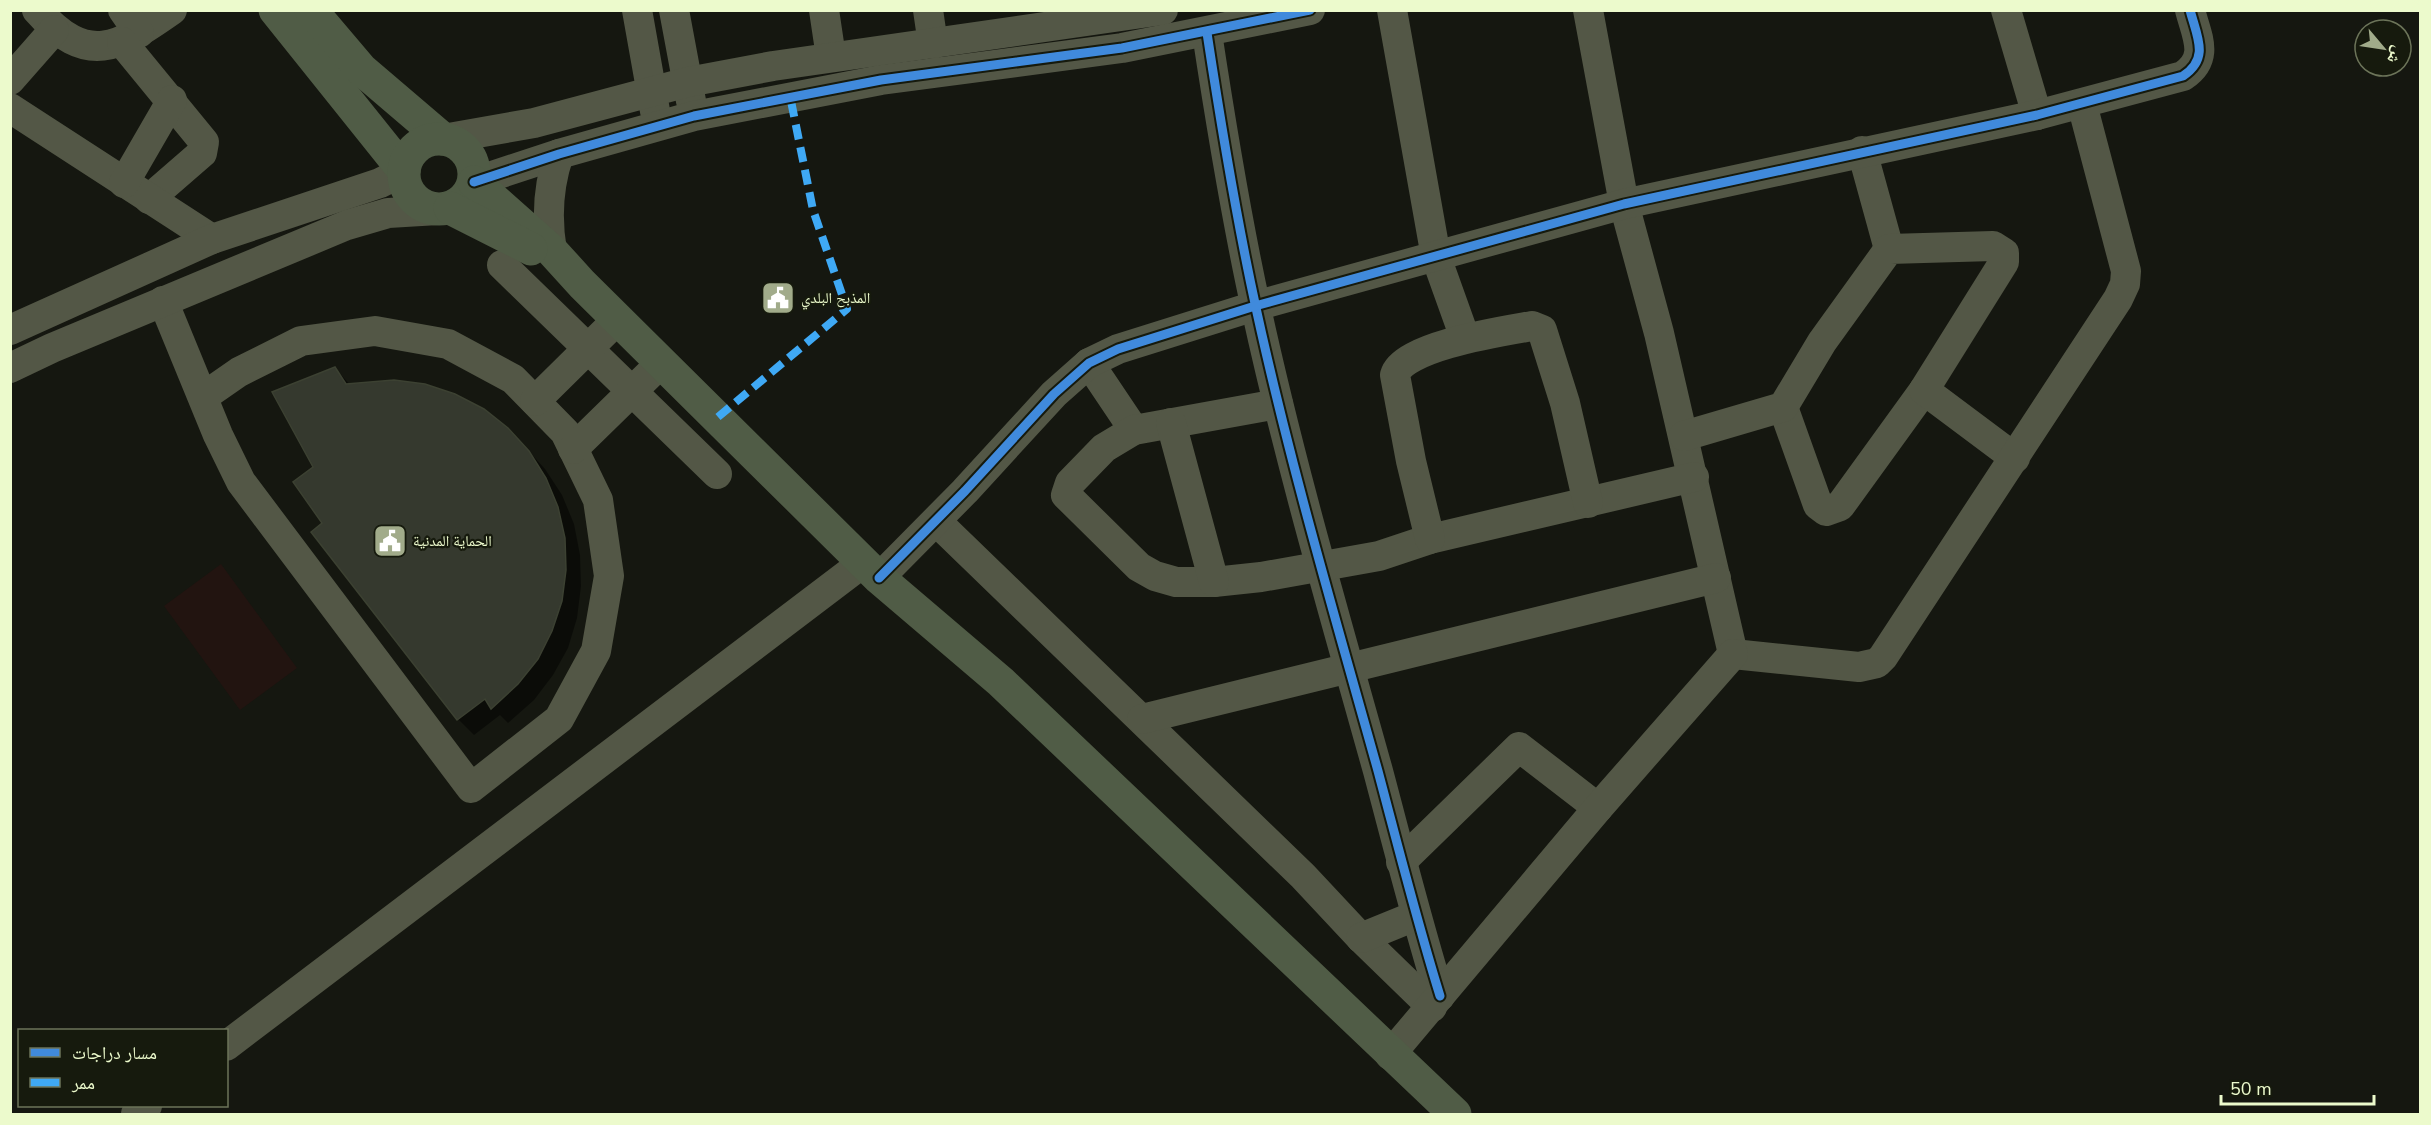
<svg xmlns="http://www.w3.org/2000/svg" width="2431" height="1125" font-family="'Nunito Sans','Noto Naskh Arabic',sans-serif">
<style>
.pitch{fill:#221410}
.shadow{fill:#0007}
.building{fill:#35392e;stroke:#3c4132;stroke-width:1.5}
.lines{fill:none;stroke-linecap:round;stroke-linejoin:round}
.minor{stroke:#535746;stroke-width:30}
.major{stroke:#505c46;stroke-width:33}
.quiet{stroke:#3fa9f5;stroke-width:8;stroke-dasharray:15 8;stroke-linecap:butt}
.cycleway-casing{stroke:#161a0d;stroke-width:13}
.cycleway{stroke:#408adc;stroke-width:9}
.labels{text-anchor:middle;dominant-baseline:central;stroke-width:4.5;stroke-linejoin:round;paint-order:stroke}
.poi-label{font-size:15px;fill:#ecfacc;stroke:#161a0d;text-anchor:start}
</style>
<rect width="100%" height="100%" fill="#151710"/>
<!-- pitch -->
<polygon class="pitch" points="221,564 297,668 240,710 164,606"/>
<!-- shadow -->
<polygon class="shadow" points="335,368 351,386 524,446 545,469 562,495 574,524 580,555 581,586 577,618 568,648 553,675 534,700 508,723 500,715 474,735 458,719 324,523 315,467"/>
<!-- building -->
<polygon class="building" points="335,367 346,384 394,380 425,384 455,394 484,409 508,428 529,451 546,478 558,507 565,538 566,570 562,601 552,631 538,659 518,684 491,709 485,699 457,720 311,532 322,523 293,482 313,467 272,392"/>
<g class="lines">
<!-- minor -->
<g class="minor">
<path d="M37 10C87 67 118 48 172 10"/>
<polyline points="123,10 139,33"/>
<polyline points="637,10 655,111"/>
<polyline points="674,10 691,101"/>
<polyline points="824,10 831,57"/>
<polyline points="928,10 933,44"/>
<polyline points="1392,10 1436,257 1465,338"/>
<polyline points="1588,10 1624,204 1659,333 1733,654"/>
<polyline points="2006,10 2037,115"/>
<path d="M1207 33C1221 125 1236 217 1256 308 1290 464 1335 617 1378 771 1398 846 1417 922 1440 996"/>
<polyline points="122,42 204,142 202,153 149,199"/>
<polyline points="10,80 54,30"/>
<polyline points="10,108 212,239"/>
<polyline points="443,139 534,123 688,82 773,66 1163,10"/>
<polyline points="1862,151 1889,249"/>
<polyline points="474,182 559,154 694,116 881,80 1122,48 1310,10"/>
<polyline points="124,183 172,100"/>
<path d="M552 251C546 216 548 186 559 154"/>
<polyline points="502,265 717,474"/>
<polyline points="163,301 218,435 241,482 471,788 559,719 596,651 609,576 598,500 565,432 513,379 448,344 375,331 301,341 239,372 203,397"/>
<polyline points="10,330 212,239 380,183 404,171"/>
<polyline points="1089,363 1134,430"/>
<polyline points="10,368 52,348 347,225 388,213 438,210"/>
<polyline points="535,401 618,319"/>
<polyline points="1278,404 1134,430 1104,448 1070,483 1066,495 1139,567 1155,576 1176,582 1214,582 1261,577 1379,556 1430,539 1694,477"/>
<polyline points="1783,407 1818,505 1826,511 1840,506 1924,390"/>
<polyline points="1171,423 1214,582"/>
<polyline points="1684,436 1783,407 1822,342 1889,249 1993,246 2004,253 2004,262 1924,390 2015,458"/>
<polyline points="573,449 662,362"/>
<polyline points="936,521 1303,876 1361,938 1432,1007"/>
<path d="M1430 539 1411 461 1395 375C1403 346 1504 331 1532 326L1542 330 1565 403 1588 503"/>
<path d="M879 578 965 491 1054 394 1089 363 1118 349 1255 306 1624 204 2037 115 2183 76C2210 58 2197 37 2190 10"/>
<polyline points="1733,654 1859,667 1877,663 1883,657 2118,299 2125,284 2126,271 2082,104"/>
<polyline points="1142,719 1716,578"/>
<polyline points="1401,862 1519,747 1598,808"/>
<polyline points="1361,938 1415,916"/>
<polyline points="226,1046 864,562"/>
<polyline points="1390,1055 1598,808 1733,654"/>
<polyline points="136,1114 147,1106"/>
</g>
<!-- major -->
<g class="major">
<polyline points="275,10 404,171"/>
<polyline points="311,10 361,69 443,139"/>
<circle cx="439" cy="174" r="35"/>
<polyline points="474,182 552,251 582,284 879,578 1001,682 1455,1114"/>
<polyline points="450,208 531,249"/>
</g>
<!-- quiet -->
<polyline class="quiet" points="718,417 847,309 813,210 790,96"/>
<defs>
<g id="cycleway">
<path d="M1207 33C1221 125 1236 217 1256 308 1290 464 1335 617 1378 771 1398 846 1417 922 1440 996"/>
<polyline points="474,182 559,154 694,116 881,80 1122,48 1310,10"/>
<path d="M879 578 965 491 1054 394 1089 363 1118 349 1255 306 1624 204 2037 115 2183 76C2210 58 2197 37 2190 10"/>
</g>
</defs>
<!-- cycleway casing -->
<use href="#cycleway" class="cycleway-casing"/>
<!-- cycleway -->
<use href="#cycleway" class="cycleway"/>
</g>
<!-- icons -->
<defs>
<symbol id="civic-square" viewBox="-11 -11 22 22"><rect x="-9" y="-9" width="18" height="18" rx="4" fill="#a1ab8a" stroke="#161a0d"/><path d="M-.6-6.5H3V-4.5H.6V-3L4-1V1h2V6H-6V1h2V-1L-.6-3ZM-1.2 2.5V6h2.4V2.5Z" fill="#fff"/></symbol>
</defs>
<g fill-rule="evenodd">
<use href="#civic-square" x="759" y="279" width="38" height="38"/>
<use href="#civic-square" x="371" y="522" width="38" height="38"/>
</g>
<g class="labels">
<!-- poi labels -->
<g class="poi-label">
<text x="801" y="298">المذبح البلدي</text>
<text x="413" y="541">الحماية المدنية</text>
</g>
</g>
<!-- border -->
<rect width="2431" height="1125" fill="none" stroke="#ecfacc" stroke-width="24"/>
<!-- legend -->
<rect x="18" y="1029" width="210" height="78" fill="#161a0d" stroke="#6c7459" stroke-width="1.5"/>
<rect x="30" y="1048" width="30" height="9" fill="#408adc" stroke="#6c7459" stroke-width="1.5"/>
<text x="72" y="1059" font-size="18" fill="#ecfacc">مسار دراجات</text>
<rect x="30" y="1078" width="30" height="9" fill="#3fa9f5" stroke="#6c7459" stroke-width="1.5"/>
<text x="72" y="1089" font-size="18" fill="#ecfacc">ممر</text>
<!-- north arrow -->
<g transform="translate(2383 48) rotate(119)"><circle r="28" fill="#161a0d" stroke="#6c7459" stroke-width="1.5"/>
<path d="M0-4.5L10 22L0 15L-10 22Z" fill="#a1ab8a"/>
<text y="-9" font-size="16" font-weight="bold" text-anchor="middle" fill="#ecfacc">ش</text>
</g>
<!-- scale -->
<path d="M2221 1095v9h153v-9" fill="none" stroke="#ecfacc" stroke-width="3"/>
<text x="2230" y="1095" font-size="18" fill="#ecfacc" stroke="#161a0d" stroke-width="4.5" paint-order="stroke">50 m</text>
</svg>
